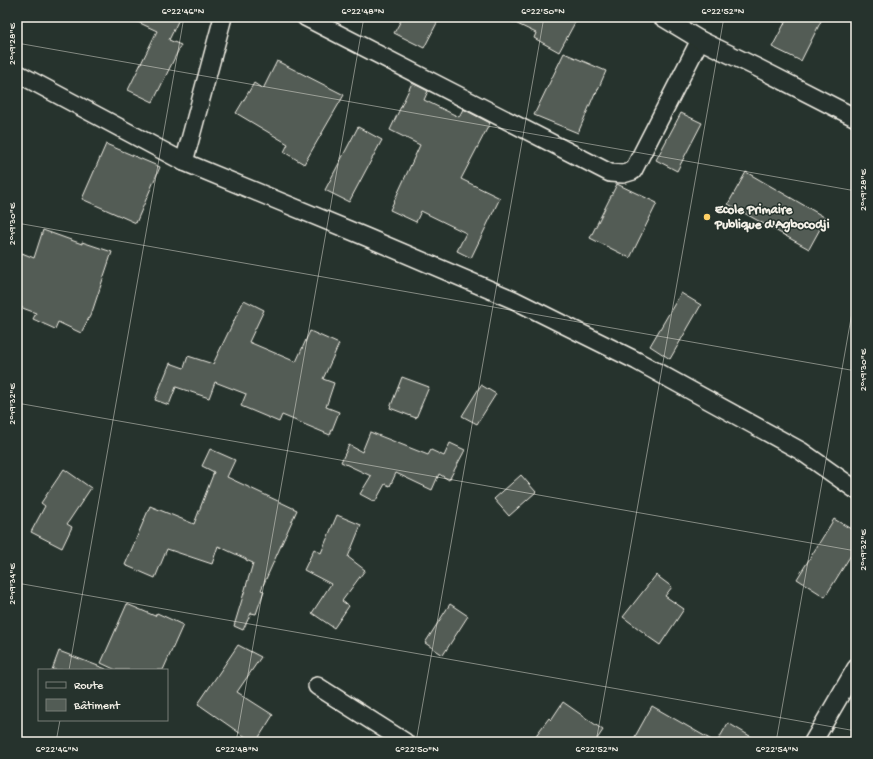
<svg xmlns="http://www.w3.org/2000/svg" width="873" height="759" font-family="'Gochi Hand',sans-serif">
<style>
.building{fill:#525c55;stroke:#f4f1e8}
.lines{fill:none;stroke-linecap:round;stroke-linejoin:round}
.street-casing{stroke:#f4f1e8;stroke-width:20}
.street{stroke:#26332d;stroke-width:17}
.ticks{fill:none;stroke:#f4f1e8;stroke-width:1;stroke-opacity:0.45}
.poi-dot{fill:#ffd166;stroke:#26332d;stroke-width:1.5}
.labels{text-anchor:middle;dominant-baseline:central;stroke-width:3;stroke-linejoin:round;paint-order:stroke}
.poi-label{font-size:13px;font-weight:bold;fill:#f4f1e8;stroke:#26332d;text-anchor:start}
.neatline{fill:none;stroke:#f4f1e8;stroke-width:1.5}
.ticks-label{font-size:10px;text-anchor:middle;fill:#f4f1e8}
</style>
<rect width="100%" height="100%" fill="#26332d"/>
<filter id="ink" filterUnits="userSpaceOnUse"><feTurbulence type="fractalNoise" baseFrequency=".025" numOctaves="2"/><feDisplacementMap in="SourceGraphic" scale="8" xChannelSelector="R" yChannelSelector="G"/><feConvolveMatrix kernelMatrix="1 2 1 2 8 2 1 2 1" color-interpolation-filters="sRGB"/></filter>
<g filter="url(#ink)">
<!-- building -->
<g class="building">
<polygon points="127,17 180,17 169,40 181,45 153,102 128,90 157,31"/>
<polygon points="403,17 440,17 424,48 394,33"/>
<polygon points="503,17 578,17 559,52 534,38 536,33"/>
<polygon points="788,17 823,17 801,61 772,47"/>
<polygon points="564,53 606,71 596,94 595,93 578,133 534,115"/>
<polygon points="277,61 344,95 304,164 284,152 288,144 236,113 254,83 263,89"/>
<polygon points="412,83 428,91 424,100 459,117 463,109 490,123 461,179 500,198 471,258 457,251 466,233 421,211 416,222 390,210 420,145 390,130"/>
<polygon points="681,113 702,123 677,171 656,160"/>
<polygon points="358,127 382,140 349,202 325,190"/>
<polygon points="106,144 160,167 136,223 82,199"/>
<polygon points="746,172 826,218 809,249 728,204"/>
<polygon points="617,184 657,203 630,258 590,238"/>
<polygon points="43,230 82,244 82,242 112,252 92,312 81,333 58,322 55,329 33,319 36,313 17,306 17,264 22,253 34,258"/>
<polygon points="681,293 701,305 670,359 650,346"/>
<polygon points="244,300 264,310 249,342 296,362 310,331 339,344 323,379 334,383 326,407 339,412 330,435 282,415 279,422 241,406 246,394 215,382 209,398 176,387 169,405 155,400 170,363 184,368 188,356 213,364"/>
<polygon points="402,377 429,387 416,418 390,408"/>
<polygon points="481,385 496,394 477,424 462,416"/>
<polygon points="370,432 428,455 431,450 444,456 450,443 465,450 449,480 439,474 432,490 396,473 390,486 385,484 375,502 360,494 371,476 341,462 349,445 362,452"/>
<polygon points="210,449 235,460 227,477 297,510 261,590 264,591 256,614 251,613 243,630 234,626 253,563 246,560 246,559 218,546 212,564 167,549 155,578 125,565 150,506 194,524 214,472 202,466"/>
<polygon points="64,469 91,488 67,524 72,527 62,548 31,532 45,506 41,503"/>
<polygon points="521,475 536,492 509,516 494,499"/>
<polygon points="337,515 361,525 348,557 365,570 342,601 349,606 334,628 312,613 331,584 304,570 314,549 321,553"/>
<polygon points="834,519 856,532 856,547 825,597 797,579"/>
<polygon points="656,575 672,587 665,596 684,609 660,645 647,636 647,635 623,617"/>
<polygon points="127,604 155,616 157,613 183,625 163,670 116,670 101,663"/>
<polygon points="450,604 468,616 443,655 425,643"/>
<polygon points="238,645 261,657 237,692 273,715 256,742 254,742 241,734 198,704"/>
<polygon points="59,651 106,669 106,670 52,670"/>
<polygon points="563,702 603,730 595,742 531,742 549,718 551,720"/>
<polygon points="652,706 715,742 632,742"/>
<polygon points="728,723 760,742 717,742"/>
</g>
<g class="lines">
<defs>
<g id="street">
<polyline points="305,17 610,173 623,174 633,171 700,40"/>
<polyline points="662,17 700,40 758,68 856,118"/>
<polyline points="17,73 184,162 366,237 514,300 637,361 801,451 856,490"/>
<polyline points="184,162 223,17"/>
<polyline points="317,686 405,742"/>
<polyline points="813,742 856,668"/>
</g>
</defs>
<!-- street casing -->
<use href="#street" class="street-casing"/>
<!-- street -->
<use href="#street" class="street"/>
</g>
</g>
<!-- ticks -->
<path class="ticks" d="M17 43 856 191M17 223 856 371M17 403 856 551M17 583 856 731M69 670 184 17M56 742 60 720M236 742 364 17M416 742 544 17M596 742 724 17M776 742 856 290"/>
<!-- markers -->
<circle class="poi-dot" cx="707" cy="217" r="4"/>
<g class="labels">
<!-- poi labels -->
<g class="poi-label">
<text x="715" y="210">Ecole Primaire<tspan x="715" dy="15">Publique d'Agbocodji</tspan></text>
</g>
</g>
<!-- margin -->
<rect width="873" height="759" fill="none" stroke="#26332d" stroke-width="44"/>
<!-- legend -->
<rect x="38" y="669" width="130" height="52" fill="#26332d" stroke="#787f78"/>
<rect x="46" y="682" width="20" height="6" fill="#26332d" stroke="#787f78"/>
<text x="74" y="689" font-size="12" fill="#f4f1e8">Route</text>
<rect x="46" y="699" width="20" height="12" fill="#525c55" stroke="#787f78"/>
<text x="74" y="709" font-size="12" fill="#f4f1e8">Bâtiment</text>
<rect x="22" y="22" width="829" height="715" class="neatline"/>
<g class="ticks-label">
<text x="183" y="14">6°22'46"N</text>
<text x="363" y="14">6°22'48"N</text>
<text x="543" y="14">6°22'50"N</text>
<text x="723" y="14">6°22'52"N</text>
<text transform="translate(11 44) rotate(-90)" y="4">2°19'28"E</text>
<text transform="translate(862 190) rotate(-90)" y="4">2°19'28"E</text>
<text transform="translate(11 224) rotate(-90)" y="4">2°19'30"E</text>
<text transform="translate(862 370) rotate(-90)" y="4">2°19'30"E</text>
<text transform="translate(11 404) rotate(-90)" y="4">2°19'32"E</text>
<text transform="translate(862 550) rotate(-90)" y="4">2°19'32"E</text>
<text transform="translate(11 584) rotate(-90)" y="4">2°19'34"E</text>
<text x="57" y="752">6°22'46"N</text>
<text x="237" y="752">6°22'48"N</text>
<text x="417" y="752">6°22'50"N</text>
<text x="597" y="752">6°22'52"N</text>
<text x="777" y="752">6°22'54"N</text>
</g>
</svg>
